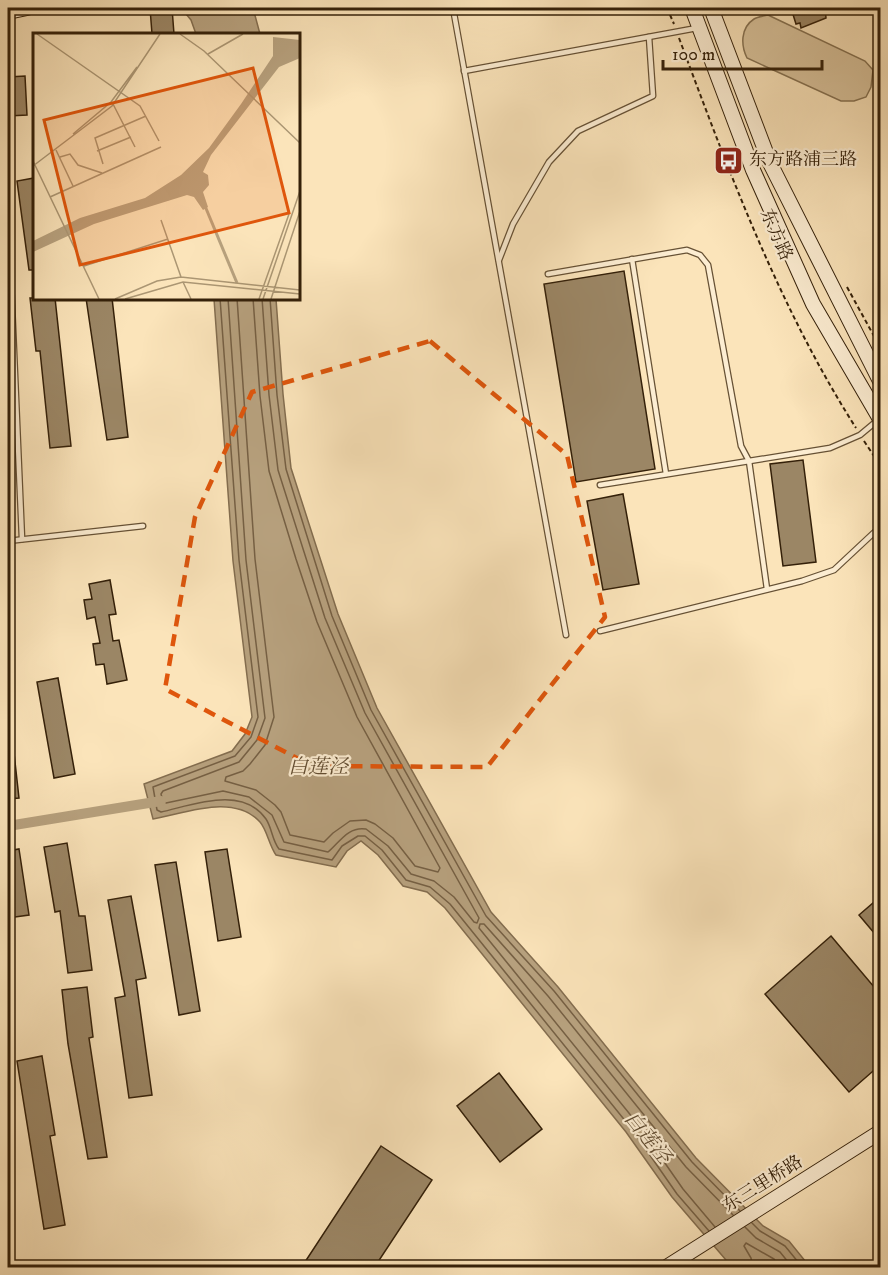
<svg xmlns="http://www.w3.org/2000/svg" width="888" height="1275" font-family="'IM FELL DW Pica','Noto Serif SC',serif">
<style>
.green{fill:#d9c39c;stroke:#867252;stroke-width:1.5}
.water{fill:#b7a17e;stroke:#836d4f;stroke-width:1.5}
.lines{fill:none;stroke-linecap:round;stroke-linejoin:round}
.shore{stroke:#766044;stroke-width:1.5}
.canal{stroke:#b7a17e;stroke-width:10}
.building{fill:#9b8665;stroke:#342009;stroke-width:1.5}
.lane-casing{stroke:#665135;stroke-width:7}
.secondary-casing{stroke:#342009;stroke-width:16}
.path{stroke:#342009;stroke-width:2;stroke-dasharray:4.5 3;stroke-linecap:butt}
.lane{stroke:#fcedd2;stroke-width:4.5}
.secondary{stroke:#fcedd2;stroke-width:14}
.marked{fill:none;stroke:#df560c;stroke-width:4.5;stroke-dasharray:12 8;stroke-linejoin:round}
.labels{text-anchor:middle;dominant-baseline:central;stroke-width:4.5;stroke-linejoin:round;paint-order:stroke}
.poi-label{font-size:18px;fill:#342009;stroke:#fcedd2;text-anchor:start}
.street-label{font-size:18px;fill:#342009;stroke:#fcedd2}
.water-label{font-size:20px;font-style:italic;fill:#624d32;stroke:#fcedd2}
.inset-river{fill:none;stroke:#b7a17e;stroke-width:3}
.inset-road{fill:none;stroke:#ab9673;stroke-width:1.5}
.view{fill:#df560c;fill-opacity:0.15;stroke:#df560c;stroke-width:3}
.inset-edge{fill:none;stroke:#342009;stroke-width:3}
</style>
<rect width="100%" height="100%" fill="#fbe4ba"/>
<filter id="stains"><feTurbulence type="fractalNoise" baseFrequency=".00333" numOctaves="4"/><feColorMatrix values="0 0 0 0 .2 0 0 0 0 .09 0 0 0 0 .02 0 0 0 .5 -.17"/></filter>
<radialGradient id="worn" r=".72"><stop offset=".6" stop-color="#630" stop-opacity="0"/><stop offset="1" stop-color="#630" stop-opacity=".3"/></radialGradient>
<!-- green -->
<path class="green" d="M768 15 865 61 873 70 871 87 866 97 854 101H841L747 58C741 46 740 28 754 19 757 17 764 16 768 15Z"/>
<!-- water -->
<g class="water">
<polygon points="181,8 253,8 260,34 196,34 191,20"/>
<path d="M214 299H276L283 394 291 468 338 614 377 708 491 912 558 987 696 1158 763 1226 789 1241 810 1267H732L672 1197 626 1132 445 908 427 892 403 886 378 855 361 841 347 851 336 867 276 855C269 845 267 830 260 822 234 793 186 813 153 819L144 784 232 751 245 734 252 717 233 561Z"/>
</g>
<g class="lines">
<!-- shore -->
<g class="shore">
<path d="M220 298 239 560 258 717 251 737 235 756 153 787 157 810 161 812C193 805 242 785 266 819 272 828 272 840 279 849L332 860 342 846 358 836H365L382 850 406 880 430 887 450 904 631 1128 677 1194 709 1231"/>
<path d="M228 298 246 560 265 718 257 740 239 762 163 791 161 794 163 801 166 803 223 791 249 797 272 815 284 842 328 852C339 843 348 826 366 829L388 846 411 874 434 881 454 897 474 922 477 923 479 918 365 713 325 618 278 470 269 395 262 298"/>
<polyline points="237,298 255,559 274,717 265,745 250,764 243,771 226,777 225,781 256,790 275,805 281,812 290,835 324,842 333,833 350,821 366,820 375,824 393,838 415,866 438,872 440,868 357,717 317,622 296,559 269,471 260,396 253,298"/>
<polyline points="270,298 277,395 286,469 332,616 371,710 486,916 554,991 692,1162 740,1211"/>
<polyline points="752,1223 760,1231 785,1246 803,1268"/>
<polyline points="715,1227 683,1189 637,1123 479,928 480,924 484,924 548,996 686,1167 733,1215"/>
<polyline points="745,1227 756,1238 780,1252 793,1268"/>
<polyline points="753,1268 751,1258 744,1246 746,1243 774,1259 781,1268"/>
</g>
<!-- canal -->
<polyline class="canal" points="8,826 161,801"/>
</g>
<!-- building -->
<g class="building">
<polygon points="150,8 172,8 174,34 152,34"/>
<polygon points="791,8 825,8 826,18 801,28 800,23 796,24"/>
<polygon points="25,76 27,115 8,116 8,77"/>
<polygon points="34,178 34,270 29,270 17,181"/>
<polygon points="624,271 655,469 576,482 544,284"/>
<polygon points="30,298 55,298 71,446 50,448 40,351 36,351"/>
<polygon points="86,298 112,298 128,437 107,440"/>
<polygon points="803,460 816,562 783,566 770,464"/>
<polygon points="623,494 639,584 603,590 587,501"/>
<polygon points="110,580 116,614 109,615 113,641 119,640 127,680 107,684 104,664 96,665 93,644 100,643 95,617 87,619 84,600 92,599 89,584"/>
<polygon points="58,678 75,774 54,778 37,682"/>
<polygon points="8,744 13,744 19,798 8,799"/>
<polygon points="67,843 79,916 85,916 92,970 68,973 60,911 55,912 44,847"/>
<polygon points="19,849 29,915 8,918 8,851"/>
<polygon points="227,849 241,937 218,941 205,852"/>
<polygon points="176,862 200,1011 179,1015 155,865"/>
<polygon points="131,896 146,978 136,980 152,1095 129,1098 115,998 125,996 108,900"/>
<polygon points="880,897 880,940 859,915"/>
<polygon points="831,936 880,994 880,1065 849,1092 765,994"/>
<polygon points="87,987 93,1037 89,1038 107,1157 88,1159 68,1044 62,990"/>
<polygon points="42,1056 55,1135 50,1136 65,1225 44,1229 17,1061"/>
<polygon points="499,1073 542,1129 500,1162 457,1106"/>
<polygon points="381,1146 432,1180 374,1268 301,1268"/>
</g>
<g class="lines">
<defs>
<g id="lane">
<polyline points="453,8 566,635"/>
<polyline points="464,71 697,28"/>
<polyline points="8,211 22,539"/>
<polyline points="632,259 666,474"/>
<polyline points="499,260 513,224 549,162 578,131 653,96 649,37"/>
<polyline points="548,274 687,250 700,255 708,265 741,446 749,461 767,589"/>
<polyline points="600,485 830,448 860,435 878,420"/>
<polyline points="8,541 143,526"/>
<polyline points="600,631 802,581 834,570 880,527"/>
</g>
<g id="secondary">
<polyline points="692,8 753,170 813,304 880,419"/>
<polyline points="711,8 770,163 880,381"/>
<polyline points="8,12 27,8"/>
<polyline points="665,1268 880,1132"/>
</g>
</defs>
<!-- lane casing -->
<use href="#lane" class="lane-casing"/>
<!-- secondary casing -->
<use href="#secondary" class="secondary-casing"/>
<!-- path -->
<g class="path">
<polyline points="667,8 674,24"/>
<path d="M679 38C729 172 779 307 856 428"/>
<polyline points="847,287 880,347"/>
<polyline points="864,441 880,465"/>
</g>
<!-- lane -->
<use href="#lane" class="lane"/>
<!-- secondary -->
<use href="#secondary" class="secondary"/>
</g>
<!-- marked area -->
<path class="marked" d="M430 341 567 455 605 617 487 767 312 766 165 689 195 517 252 392Z"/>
<!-- icons -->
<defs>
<symbol id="bus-square" viewBox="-11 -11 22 22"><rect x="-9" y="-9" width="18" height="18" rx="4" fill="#8f2418" stroke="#fcedd2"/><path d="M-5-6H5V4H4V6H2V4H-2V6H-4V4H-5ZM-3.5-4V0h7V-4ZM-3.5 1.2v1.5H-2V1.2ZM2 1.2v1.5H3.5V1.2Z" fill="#fff"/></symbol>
</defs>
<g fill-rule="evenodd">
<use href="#bus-square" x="712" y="144" width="33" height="33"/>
</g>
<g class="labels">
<!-- poi labels -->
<g class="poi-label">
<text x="749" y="160">东方路浦三路</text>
</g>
<!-- street labels -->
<g class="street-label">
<text transform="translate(776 235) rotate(66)">东方路</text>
<text transform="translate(763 1184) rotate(-32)">东三里桥路</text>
</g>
<!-- water labels -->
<g class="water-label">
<text x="318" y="767">白莲泾</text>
<text transform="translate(647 1138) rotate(51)">白莲泾</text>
</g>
</g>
<!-- overview -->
<g transform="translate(33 33)">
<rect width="267" height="267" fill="#fbe4ba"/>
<path d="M240 4 267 7V25L246 34 178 122 170 139 175 142 176 152 170 159 175 174 170 177 161 164 154 162 61 191 0 219V208L47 185 112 165 148 142 176 115 208 71 240 23Z" fill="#b7a17e"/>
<path class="inset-river" d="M172 173 204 250"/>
<path class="inset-road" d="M4 1 107 73 126 108M147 1 171 18 267 110M175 21 210 1M80 71 102 114M40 101 78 69 104 34M23 117 40 153M64 118 98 104M27 124 37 121 45 132 69 140M0 128 66 266M70 131 62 105 113 83M0 133 79 73 127 1M17 164 128 114M128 187 148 244M51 233 135 206M150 249 158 266M82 266 124 248 148 244 267 257M92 266 150 249 267 261M226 266 256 181M230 266 267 158M238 266 267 178"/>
<path class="view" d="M220 35 256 180 47 232 11 87Z"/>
<rect width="267" height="267" class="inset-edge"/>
</g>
<!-- margin -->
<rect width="888" height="1275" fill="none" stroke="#fbe4ba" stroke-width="30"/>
<rect x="9" y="9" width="870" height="1257" fill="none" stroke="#342009" stroke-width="3"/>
<rect x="15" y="15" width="858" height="1245" fill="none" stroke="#342009" stroke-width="1.5"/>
<!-- scale -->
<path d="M663 60v9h159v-9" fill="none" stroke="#342009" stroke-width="3"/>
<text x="672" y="60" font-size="18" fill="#342009" stroke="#fcedd2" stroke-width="4.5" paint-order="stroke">100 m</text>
<rect width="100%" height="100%" filter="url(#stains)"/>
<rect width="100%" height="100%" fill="url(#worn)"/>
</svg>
